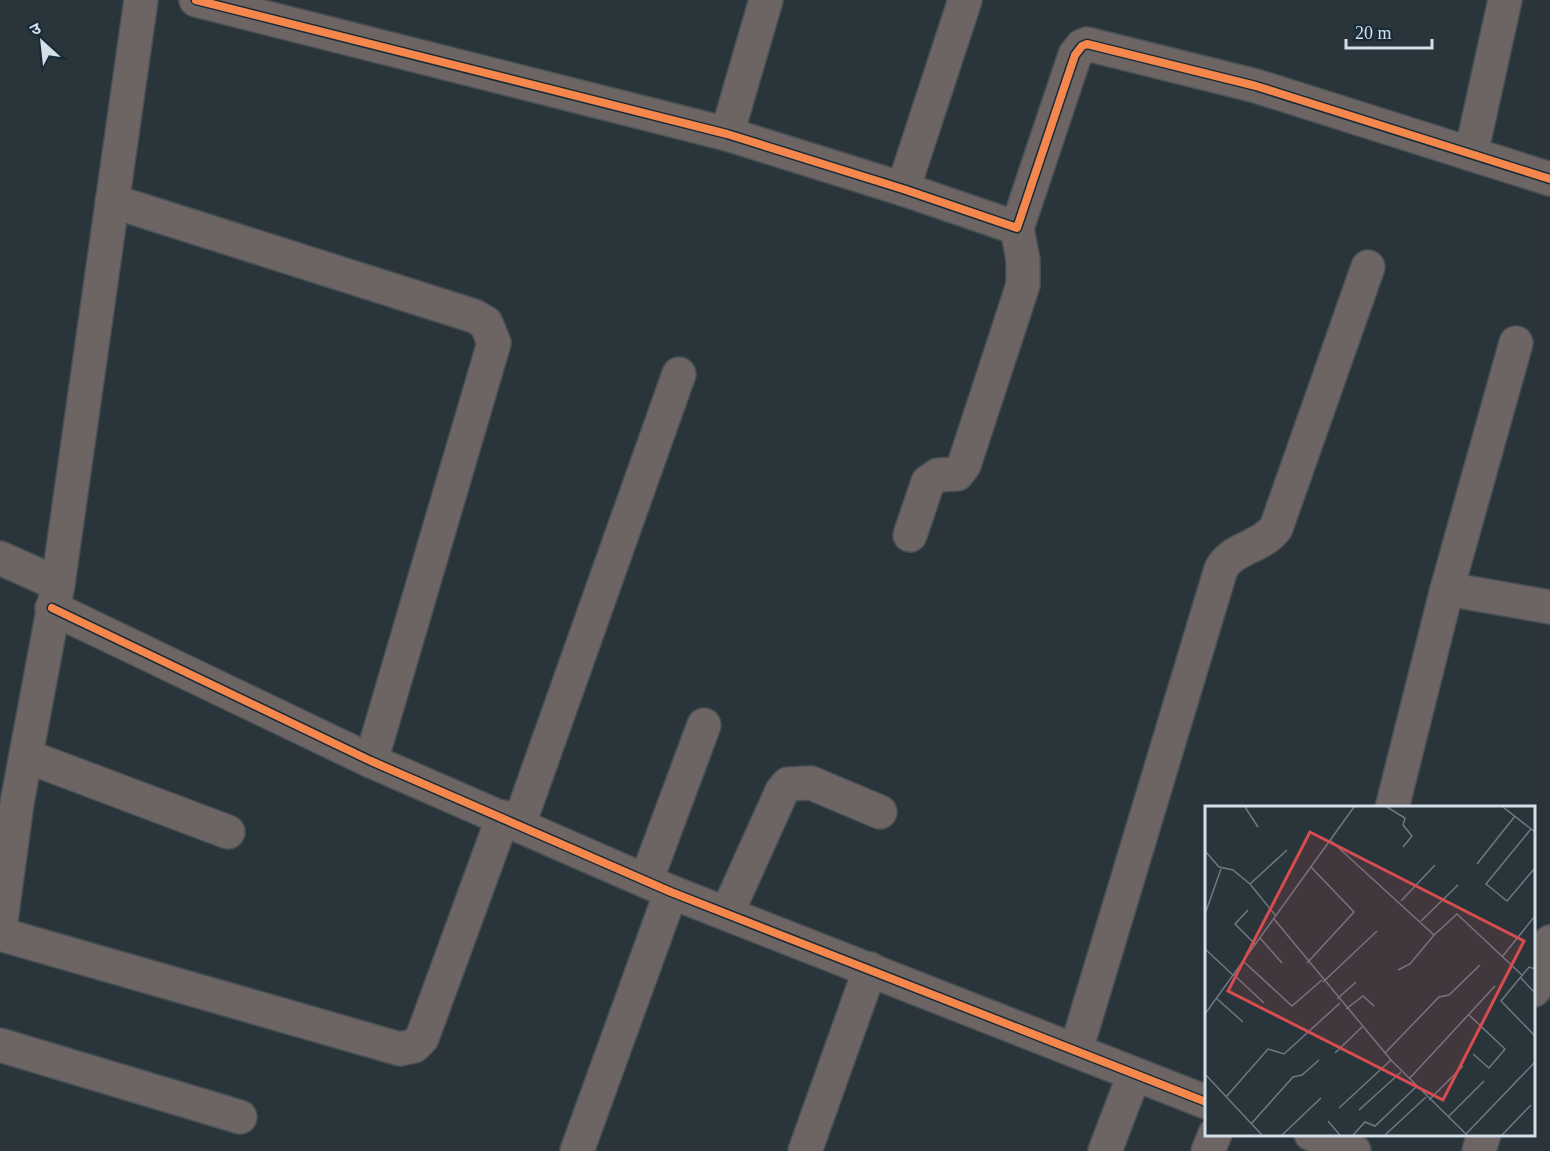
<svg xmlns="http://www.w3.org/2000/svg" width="1550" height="1151" font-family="'Times New Roman','Noto Sans Devanagari',serif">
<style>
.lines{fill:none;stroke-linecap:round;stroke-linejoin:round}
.minor-casing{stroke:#474f55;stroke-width:36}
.minor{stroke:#6c6563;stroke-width:33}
.cycleway-casing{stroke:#182b39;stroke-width:11}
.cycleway{stroke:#f5874c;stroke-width:8}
.inset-road{fill:none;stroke:#6e7981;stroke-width:1.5}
.view{fill:#d64d4f;fill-opacity:0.15;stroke:#d64d4f;stroke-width:3}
.inset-edge{fill:none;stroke:#d4e0e9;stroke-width:3}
</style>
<rect width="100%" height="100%" fill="#2a343b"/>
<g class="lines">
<defs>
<g id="minor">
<polyline points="196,0 727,134 903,189 1017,228 1075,55 1082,46 1087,44 1256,86 1550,179"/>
<polyline points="727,134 766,0"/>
<polyline points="1471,154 1505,0"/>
<polyline points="903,189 965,0"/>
<polyline points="112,201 474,316 486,323 494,343 371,761"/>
<polyline points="910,535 928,482 938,475 957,474 964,465 1023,285 1023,260 1017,228"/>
<polyline points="0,558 58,584"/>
<polyline points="1447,589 1550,607"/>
<polyline points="52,608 371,761 671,892 1206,1102"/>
<polyline points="26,756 228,832"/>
<polyline points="1392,808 1447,589 1516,343"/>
<polyline points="519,824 679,374"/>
<polyline points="646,881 704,725"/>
<polyline points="727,913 782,791 788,784 811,783 880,812"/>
<polyline points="0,928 17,803 58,584 141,0"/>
<polyline points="0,934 400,1049 414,1046 422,1038 503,817"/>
<polyline points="1534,990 1550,942"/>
<polyline points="0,1045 240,1117"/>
<path d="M1076 1050 1221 569C1233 547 1261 548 1276 528L1368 267"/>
<polyline points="1311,1134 1354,1151"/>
<polyline points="577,1151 671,892"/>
<polyline points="805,1151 870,969"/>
<polyline points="1105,1151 1134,1075"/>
<polyline points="1208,1151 1215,1134"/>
<polyline points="1479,1151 1484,1134"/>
</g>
</defs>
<!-- minor casing -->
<use href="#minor" class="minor-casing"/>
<!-- minor -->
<use href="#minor" class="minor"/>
<defs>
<g id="cycleway">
<polyline points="196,0 727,134 903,189 1017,228 1075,55 1082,46 1087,44 1256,86 1550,179"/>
<polyline points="52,608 371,761 671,892 1206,1102"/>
</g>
</defs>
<!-- cycleway casing -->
<use href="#cycleway" class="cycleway-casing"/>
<!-- cycleway -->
<use href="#cycleway" class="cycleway"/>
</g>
<!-- overview -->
<g transform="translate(1205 806)">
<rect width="330" height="330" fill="#2a343b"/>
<path class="inset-road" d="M40 1 53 21M182 1 200 12 198 19 207 30 198 41M298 1 330 26M326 23 281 78 302 95 330 62M125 34 229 129 252 108 317 169M0 45 14 61 28 64 45 78 71 110M272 58 310 10M45 78 82 44M196 95 230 59M43 104 30 118 50 138M0 108 16 63M69 113 186 254 262 329M216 115 253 79M55 132 77 157M0 143 28 169M297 151 330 110M38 155 87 200 117 174M102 157 149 106 106 61M330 163 324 161 296 195 330 230M193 164 205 158 229 129M28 168 59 197M315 171 330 187M118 176 172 125M11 192 38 216M132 193 151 176M141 203 158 190 169 200M0 208 149 1M264 209 300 243 284 262 268 248M130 247 157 221M180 247 234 191 244 189 275 159M0 268 57 329M204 273 290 180M21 291 63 243 79 248 135 197M224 294 258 260M134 302 186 254M154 304 196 266M243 311 279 275M123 315 135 329M46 318 88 271 97 269 114 254M261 328 330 256M77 329 116 292M148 329 160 316 170 320 211 281M180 329 221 291M297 329 326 299"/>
<path class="view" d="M105 26 319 135 238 294 23 185Z"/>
<rect width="330" height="330" class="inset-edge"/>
</g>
<!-- north arrow -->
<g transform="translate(42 42) rotate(333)" stroke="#182b39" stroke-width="4.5" paint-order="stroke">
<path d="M0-4.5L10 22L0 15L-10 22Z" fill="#d4e0e9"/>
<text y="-9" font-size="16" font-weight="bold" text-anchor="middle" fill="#d4e0e9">उ</text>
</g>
<!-- scale -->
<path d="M1346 39v9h86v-9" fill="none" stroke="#d4e0e9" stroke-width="3"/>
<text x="1355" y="39" font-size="18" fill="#d4e0e9" stroke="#182b39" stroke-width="4.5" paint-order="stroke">20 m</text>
</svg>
